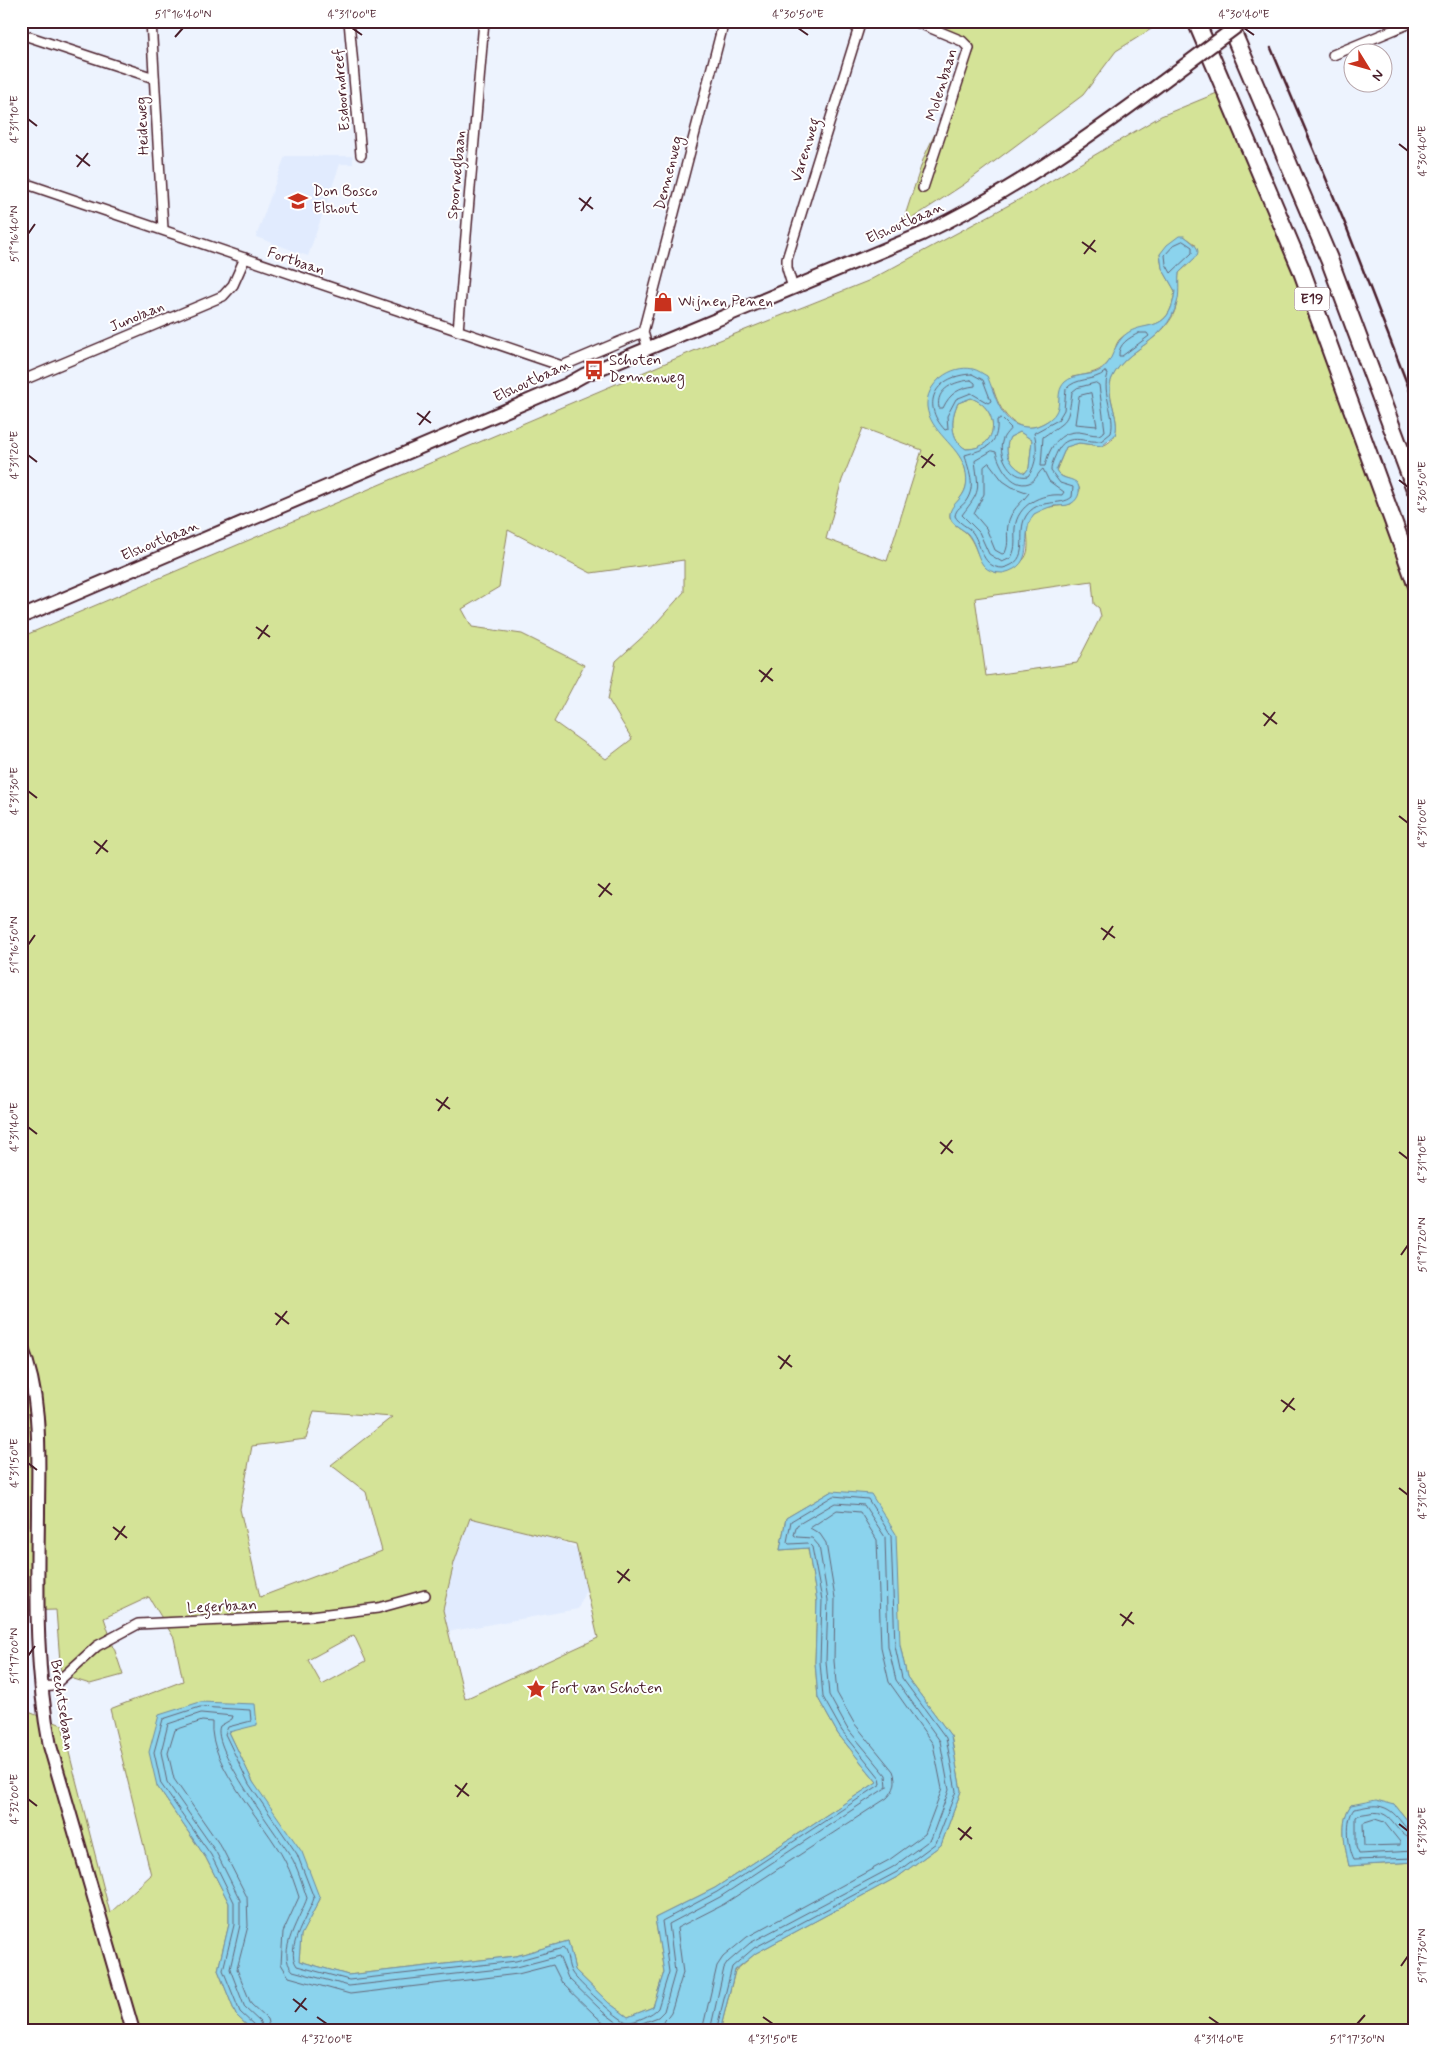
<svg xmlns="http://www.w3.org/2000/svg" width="1436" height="2052" font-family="Mynerve,sans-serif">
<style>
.built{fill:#e1ebfe}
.green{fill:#d4e397;stroke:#8f8161;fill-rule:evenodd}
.water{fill:#8bd3ed;stroke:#718b9f;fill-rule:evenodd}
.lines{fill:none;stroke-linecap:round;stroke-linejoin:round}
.shore{stroke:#646779;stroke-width:1}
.street-casing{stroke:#4a1f2b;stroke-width:12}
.secondary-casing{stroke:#4a1f2b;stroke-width:16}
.highway-casing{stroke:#4a1f2b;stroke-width:20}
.street{stroke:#fff;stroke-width:9}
.secondary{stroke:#fff;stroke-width:12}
.highway{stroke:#fff;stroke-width:16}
.rail{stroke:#4a1f2b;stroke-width:2.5}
.secondary-bridge-casing{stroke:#4a1f2b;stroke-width:16;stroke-linecap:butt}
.secondary-bridge{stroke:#fff;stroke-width:12}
.ticks{fill:none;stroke:#4a1f2b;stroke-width:2}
.labels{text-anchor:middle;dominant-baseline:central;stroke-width:4;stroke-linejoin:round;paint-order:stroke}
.shield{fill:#fff;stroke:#80626b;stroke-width:1}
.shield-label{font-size:14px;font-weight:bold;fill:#4a1f2b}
.street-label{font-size:15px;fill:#4a1f2b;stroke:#fff}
.poi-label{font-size:15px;fill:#4a1f2b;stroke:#fff;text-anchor:start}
.neatline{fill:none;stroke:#4a1f2b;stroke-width:2}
.ticks-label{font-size:12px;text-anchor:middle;fill:#4a1f2b}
</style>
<rect width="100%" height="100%" fill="#edf3fe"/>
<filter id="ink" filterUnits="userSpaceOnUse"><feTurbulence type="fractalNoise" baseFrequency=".02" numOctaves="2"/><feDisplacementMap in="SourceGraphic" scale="10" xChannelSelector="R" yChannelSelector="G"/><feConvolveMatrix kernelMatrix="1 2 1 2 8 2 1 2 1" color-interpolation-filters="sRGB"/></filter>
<g filter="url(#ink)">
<!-- built -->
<g class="built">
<polygon points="285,156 353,156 353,164 340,164 308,256 256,237"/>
<polygon points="470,1512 517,1523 599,1557 578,1609 441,1633 436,1612"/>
</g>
<!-- green -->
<g class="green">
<polygon points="922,21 1164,21 1116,51 1083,95 963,185 902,225 924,157 975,49"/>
<path d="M1217 93 1293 273 1401 566 1415 614V1830L1395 1805H1351C1339 1822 1345 1846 1349 1866L1415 1862V2031H720L735 1971 756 1953 899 1876 941 1845 961 1791 951 1736 907 1677 900 1645 832 1491 786 1518 780 1550 808 1548 817 1601 815 1662 818 1698 838 1734 877 1782 715 1888 655 1918 664 1972 653 2007 628 2017 609 2003 575 1970 568 1941 516 1956 348 1975 299 1961 301 1934 320 1899 253 1782 229 1732 255 1705 157 1786 206 1858 229 1903V1924L218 1970 236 2015 253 2031H21V1709L62 1725 110 1913 151 1875 110 1709 183 1681 174 1638 149 1597 104 1618 123 1675 90 1684 61 1675 56 1610 21 1611V637L710 344 868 281 1020 199 1161 116ZM1184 236 1195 244 1197 256 1179 273C1177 289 1180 302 1172 317 1157 344 1122 352 1111 380 1104 400 1132 435 1102 446L1079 443 1066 447 1056 471C1063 481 1076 477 1080 490L1071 504C1059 507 1044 505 1034 514 1019 526 1036 548 1022 561 1015 566 1005 569 997 573 976 565 980 551 968 535 963 528 952 526 950 517 948 503 976 496 964 465 951 432 907 419 940 378L993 388C999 410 1015 437 1042 424 1046 422 1052 419 1055 415 1061 408 1057 401 1061 393 1063 388 1069 382 1072 377 1088 374 1103 373 1112 357 1115 352 1115 345 1119 340 1141 317 1169 339 1175 291L1162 268 1160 254ZM863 428 922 450 887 561 826 539 842 480ZM508 530 591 573 684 560V592L649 631 616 661 608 699 632 739 606 759 554 722 584 665 522 634 472 627 462 609 499 587ZM1092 581 1094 604 1099 608 1101 616 1077 663 986 676 975 598ZM314 1411 392 1417 331 1465 366 1492 382 1551 260 1597 240 1509 252 1446 306 1439ZM470 1518 576 1544 598 1638 465 1699 443 1610 454 1563ZM354 1635 366 1661 322 1685 308 1660Z"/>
<path d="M971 398C1000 408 1001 449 966 449 950 440 950 418 958 403Z"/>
<path d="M1020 432 1032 440 1029 468 1025 473C1011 467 1002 452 1010 437Z"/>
</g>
<!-- water -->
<g class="water">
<path d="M1179 236H1184C1209 254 1196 255 1179 273 1178 283 1180 294 1177 303 1165 344 1127 346 1112 378 1104 396 1121 417 1115 435L1102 446 1079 443 1066 447 1056 470C1061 480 1069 477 1076 482 1082 488 1079 499 1072 503 1066 507 1059 505 1053 506 1046 508 1040 511 1034 514 1018 534 1039 565 1003 573 975 573 981 550 968 534 962 528 951 525 950 516 949 500 973 500 965 468 958 445 930 432 927 407 925 384 951 364 973 369 978 370 983 374 987 376 996 395 1000 425 1026 427 1033 428 1038 426 1044 423 1068 410 1052 395 1065 382 1074 374 1087 376 1097 372 1112 366 1112 349 1121 339 1140 316 1169 340 1175 291L1162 268 1160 254 1167 245ZM971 398C1000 408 1001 449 966 449 950 440 950 418 958 403ZM1020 432 1032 440 1029 468 1025 473C1011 467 1002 452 1010 437Z"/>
<polygon points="832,1491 871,1494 896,1534 900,1645 907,1677 951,1736 961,1791 941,1845 899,1876 756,1953 735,1970 720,2031 253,2031 236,2015 218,1970 229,1924 229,1903 206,1858 157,1786 149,1752 159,1715 200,1702 255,1704 257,1725 229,1732 253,1782 302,1852 320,1899 301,1935 299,1961 348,1975 516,1956 568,1941 575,1970 609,2003 628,2017 653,2007 664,1972 655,1918 715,1888 877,1782 838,1734 818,1698 815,1662 817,1601 808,1548 780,1550 786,1518"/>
<path d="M1376 1800 1395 1805 1415 1830V1862L1349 1866C1345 1847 1339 1821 1351 1805Z"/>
</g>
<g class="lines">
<!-- shore -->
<g class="shore">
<polygon points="1183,241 1192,247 1192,253 1171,273 1166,264 1165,255 1174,245"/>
<path d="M1139 333H1147L1149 336 1122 356H1119C1118 344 1129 338 1139 333Z"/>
<path d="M1105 372 1108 374C1101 394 1116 414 1111 433L1101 441C1084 443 1067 431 1057 452 1054 459 1051 464 1051 471L1060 483 1073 487 1072 497C1061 507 1038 497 1026 516 1015 534 1033 561 1003 568 982 568 982 547 973 533 968 526 959 524 955 516 956 508 962 507 966 501 977 485 968 470 965 455 985 449 999 446 997 420L1001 418 1011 428C1008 432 1003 436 1002 442 998 456 1012 480 1028 476 1037 466 1038 445 1034 433L1058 420 1064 410 1066 389C1076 377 1093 382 1105 372Z"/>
<path d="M972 374 983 380 991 401 988 403 971 393 956 399 947 416 948 429 945 430C919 402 937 375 972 374Z"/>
<path d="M971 380 975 383V386C959 388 950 393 943 408H939C935 389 955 381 971 380Z"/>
<path d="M1096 383 1099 385 1105 431 1099 435C1092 435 1086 433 1079 432 1059 431 1049 448 1045 466H1041L1043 437C1068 419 1068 424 1072 392L1077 388Z"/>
<polygon points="1091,393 1097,426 1075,424 1079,396"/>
<path d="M992 451 996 452C999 465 1012 489 1029 483 1036 481 1038 472 1043 469L1049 481 1064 492 1062 495C1041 493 1017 505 1015 528 1014 540 1017 546 1011 558L1002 562 989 554 979 532 962 515C981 490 979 492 975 461Z"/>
<path d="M989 463 1003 481 1012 487 1029 493C1021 504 1010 510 1008 525 1006 536 1010 542 1005 553L1002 554 995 550 986 528 974 514 984 494V467Z"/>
<polygon points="1375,1819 1384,1822 1400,1842 1400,1845 1364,1846 1363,1823"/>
<path d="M1415 1833C1402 1831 1399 1809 1378 1806 1371 1805 1361 1808 1354 1809 1345 1820 1348 1848 1354 1860L1415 1858"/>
<path d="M1415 1839C1394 1838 1396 1808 1370 1813 1365 1814 1359 1814 1356 1817V1847L1359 1854 1415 1851"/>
<path d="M256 2031 255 2026 240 2012 223 1970 234 1925V1902L211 1855 161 1784 154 1752 163 1719 200 1707 250 1710 251 1721 228 1727 225 1734 249 1784 297 1854 314 1898C309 1915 284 1948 297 1966L349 1980 516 1961 563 1948C569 1954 567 1966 572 1973 577 1981 618 2020 627 2022 634 2023 654 2014 658 2008L669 1972 662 1921 717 1892 881 1784 880 1778 842 1731 823 1697 820 1662 822 1600 812 1547 808 1543 789 1544 787 1542 791 1521 833 1496 868 1499 891 1536 895 1646 902 1678 946 1738 956 1791 936 1843 897 1872 754 1948 732 1967 716 2031"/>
<path d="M262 2031 260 2022 245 2008 230 1969 240 1925V1900L216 1852 167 1782 161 1752 168 1724 201 1713 233 1716 232 1719 220 1726C210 1747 277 1834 290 1855 298 1867 302 1884 307 1898 302 1915 275 1953 293 1971L349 1986 517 1967 559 1956 568 1978 603 2012 622 2026 632 2027 658 2017 664 2011 675 1972 669 1924 720 1897 887 1787 886 1775 847 1728 829 1695 826 1661 828 1600 819 1546 812 1538 797 1537 794 1535 797 1525 835 1503 864 1505 885 1537 888 1646 896 1680 940 1741 949 1790 931 1839 893 1867 750 1943 728 1962 724 1968 710 2031"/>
<path d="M270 2031 267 2019 251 2004 237 1969 248 1926 247 1897 222 1848 174 1779 168 1753 175 1730 202 1721 212 1722C208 1766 266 1823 285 1861 291 1872 295 1885 299 1897L283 1932 281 1964 289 1977 350 1994 518 1974 553 1965 562 1983 597 2017 615 2031"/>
<path d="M644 2031 663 2023 671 2012 683 1973 677 1928 724 1904 887 1798C895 1790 897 1781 893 1771L854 1723 837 1693 834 1661 835 1598 826 1543 820 1534 810 1528 837 1510 860 1512 877 1540 881 1647 889 1682 933 1744 942 1789 925 1834 889 1860 747 1937 723 1957 717 1966 702 2031"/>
</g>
<defs>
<g id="street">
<polyline points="151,21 163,229"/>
<polyline points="349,21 361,155"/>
<polyline points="914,21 962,41 969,48 923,188"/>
<polyline points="21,34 154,78"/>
<polyline points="1333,55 1415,21"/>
<polyline points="21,182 562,366 643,332"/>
<polyline points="793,288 787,268 787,259 861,21"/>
<polyline points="458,331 484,21"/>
<polyline points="648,349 643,332 724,21"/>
<polyline points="21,381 223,296 233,285 245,258"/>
<polyline points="40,1687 53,1686 97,1646 138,1624 311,1616 378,1608 425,1595"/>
</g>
<g id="secondary">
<path d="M21 617 566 385 584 375 922 234C1009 193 1085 140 1161 83"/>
<path d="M21 1346C43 1399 38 1459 38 1515 37 1593 35 1669 50 1746L133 2031"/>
</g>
<g id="highway">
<polyline points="1196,21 1301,269 1415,581"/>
<polyline points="1228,21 1329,259 1415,489"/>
</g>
</defs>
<!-- street casing -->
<use href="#street" class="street-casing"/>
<!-- secondary casing -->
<use href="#secondary" class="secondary-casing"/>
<!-- highway casing -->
<use href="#highway" class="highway-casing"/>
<!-- street -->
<use href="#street" class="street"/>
<!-- secondary -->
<use href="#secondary" class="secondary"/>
<!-- highway -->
<use href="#highway" class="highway"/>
<!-- rail -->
<polyline class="rail" points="1271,48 1346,226 1415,404"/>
<defs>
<polyline id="secondary-bridge" points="1161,83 1244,21"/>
</defs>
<!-- secondary-bridge casing -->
<use href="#secondary-bridge" class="secondary-bridge-casing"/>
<!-- secondary-bridge -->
<use href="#secondary-bridge" class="secondary-bridge"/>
</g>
</g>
<!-- ticks -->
<path class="ticks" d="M352 28 362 35M798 28 808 35M1244 28 1254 35M175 37 183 28M28 119 37 126M1399 144 1408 151M76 155 90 166M77 167 88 153M579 198 593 209M581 211 591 197M28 234 35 224M1082 242 1096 252M1084 254 1095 240M417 413 431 423M419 425 430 411M28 455 37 462M921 456 935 466M922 468 933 454M1399 480 1408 487M256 627 270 637M258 639 268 625M759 670 773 681M761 682 772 668M1263 713 1277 724M1264 726 1275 712M28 791 37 798M1399 816 1408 823M94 841 108 852M96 854 107 840M598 884 612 895M599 897 610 883M1101 928 1115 938M1103 940 1113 926M28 945 35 935M436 1099 450 1109M438 1111 448 1097M28 1127 37 1134M940 1142 953 1153M1399 1152 1408 1159M941 1154 952 1140M1401 1255 1408 1245M275 1313 289 1324M276 1325 287 1311M778 1356 792 1367M780 1369 790 1355M1281 1400 1295 1410M1283 1412 1294 1398M28 1463 37 1470M1399 1488 1408 1495M113 1527 127 1538M115 1540 125 1526M617 1571 630 1581M618 1583 629 1569M1120 1614 1134 1624M1122 1626 1132 1612M28 1656 35 1646M455 1785 469 1796M457 1797 467 1783M28 1799 37 1806M1399 1824 1408 1831M958 1828 972 1839M960 1840 971 1827M1401 1966 1408 1956M293 1999 307 2010M295 2012 306 1998M317 2017 327 2024M763 2017 773 2024M1209 2017 1219 2024M1357 2024 1365 2015"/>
<!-- icons -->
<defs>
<symbol id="school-bare" viewBox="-9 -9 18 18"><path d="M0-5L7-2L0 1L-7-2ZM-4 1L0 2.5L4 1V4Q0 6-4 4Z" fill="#c8321e" stroke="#fff" stroke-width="2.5" paint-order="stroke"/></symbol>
<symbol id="shop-bare" viewBox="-9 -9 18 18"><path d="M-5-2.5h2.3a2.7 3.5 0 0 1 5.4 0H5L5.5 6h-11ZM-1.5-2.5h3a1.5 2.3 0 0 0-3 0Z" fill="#c8321e" stroke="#fff" stroke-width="2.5" paint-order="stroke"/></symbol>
<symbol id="bus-bare" viewBox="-9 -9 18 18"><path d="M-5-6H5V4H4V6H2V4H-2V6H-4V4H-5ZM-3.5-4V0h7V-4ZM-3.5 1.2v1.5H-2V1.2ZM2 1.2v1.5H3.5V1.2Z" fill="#c8321e" stroke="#fff" stroke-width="2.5" paint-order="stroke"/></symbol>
<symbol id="sight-bare" viewBox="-9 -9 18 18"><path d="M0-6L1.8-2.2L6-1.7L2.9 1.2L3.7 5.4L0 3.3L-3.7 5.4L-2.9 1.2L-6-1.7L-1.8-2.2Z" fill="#c8321e" stroke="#fff" stroke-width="2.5" paint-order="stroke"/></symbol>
</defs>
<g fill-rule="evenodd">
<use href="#school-bare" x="284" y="187" width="28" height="28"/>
<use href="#shop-bare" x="649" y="288" width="28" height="28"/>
<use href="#bus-bare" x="580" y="356" width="28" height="28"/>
<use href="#sight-bare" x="522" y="1675" width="28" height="28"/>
</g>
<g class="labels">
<!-- shield labels -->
<rect class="shield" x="1294.5" y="287.5" width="35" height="23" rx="4"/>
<g class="shield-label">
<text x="1312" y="299">E19</text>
</g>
<!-- street labels -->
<g class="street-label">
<text transform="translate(942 85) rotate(-73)">Molenbaan</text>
<text transform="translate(342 90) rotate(-95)">Esdoorndreef</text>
<text transform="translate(143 126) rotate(-93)">Heideweg</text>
<text transform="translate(806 150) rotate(-73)">Varenweg</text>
<text transform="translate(669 173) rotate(-76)">Dennenweg</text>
<text transform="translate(457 175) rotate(-85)">Spoorwegbaan</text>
<text transform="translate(905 223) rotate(-24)">Elshoutbaan</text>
<text transform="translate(296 262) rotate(19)">Fortbaan</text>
<text transform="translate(137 317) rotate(-23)">Junolaan</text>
<text transform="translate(532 381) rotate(-25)">Elshoutbaan</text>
<text transform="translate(160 541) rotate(-23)">Elshoutbaan</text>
<text transform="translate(222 1607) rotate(-3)">Legerbaan</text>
<text transform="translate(62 1705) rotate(81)">Brechtsebaan</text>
</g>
<!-- poi labels -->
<g class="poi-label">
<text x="313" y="192">Don Bosco<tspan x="313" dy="17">Elshout</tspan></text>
<text x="678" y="302">Wijnen Penen</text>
<text x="609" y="361">Schoten<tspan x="609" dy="17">Dennenweg</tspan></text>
<text x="551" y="1689">Fort van Schoten</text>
</g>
</g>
<!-- margin -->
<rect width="1436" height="2052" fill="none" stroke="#fff" stroke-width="55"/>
<!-- north arrow -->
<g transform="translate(1368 68) rotate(127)"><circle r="24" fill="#ffffff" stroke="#b7a5aa"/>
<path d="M0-4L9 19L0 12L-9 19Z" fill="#c8321e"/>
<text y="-8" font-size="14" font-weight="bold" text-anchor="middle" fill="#4a1f2b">N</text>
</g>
<rect x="28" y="28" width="1380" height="1996" class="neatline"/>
<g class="ticks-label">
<text x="183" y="18">51°16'40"N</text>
<text x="352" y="18">4°31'00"E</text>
<text x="798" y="18">4°30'50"E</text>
<text x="1244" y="18">4°30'40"E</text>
<text transform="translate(14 119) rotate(-90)" y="4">4°31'10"E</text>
<text transform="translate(1422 151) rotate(-90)" y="4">4°30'40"E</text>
<text transform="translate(14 234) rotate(-90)" y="4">51°16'40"N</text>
<text transform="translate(14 455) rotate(-90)" y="4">4°31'20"E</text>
<text transform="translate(1422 487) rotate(-90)" y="4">4°30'50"E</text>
<text transform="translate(14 791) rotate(-90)" y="4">4°31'30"E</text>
<text transform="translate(1422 823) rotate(-90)" y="4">4°31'00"E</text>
<text transform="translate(14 945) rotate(-90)" y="4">51°16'50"N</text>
<text transform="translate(14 1127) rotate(-90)" y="4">4°31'40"E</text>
<text transform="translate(1422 1159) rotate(-90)" y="4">4°31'10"E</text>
<text transform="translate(1422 1245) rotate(-90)" y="4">51°17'20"N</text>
<text transform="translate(14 1463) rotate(-90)" y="4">4°31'50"E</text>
<text transform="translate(1422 1495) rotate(-90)" y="4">4°31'20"E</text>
<text transform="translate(14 1656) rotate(-90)" y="4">51°17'00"N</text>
<text transform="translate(14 1799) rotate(-90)" y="4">4°32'00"E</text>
<text transform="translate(1422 1831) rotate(-90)" y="4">4°31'30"E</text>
<text transform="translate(1422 1956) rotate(-90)" y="4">51°17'30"N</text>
<text x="327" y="2043">4°32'00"E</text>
<text x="773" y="2043">4°31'50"E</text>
<text x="1219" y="2043">4°31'40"E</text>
<text x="1357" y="2043">51°17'30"N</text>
</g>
</svg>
